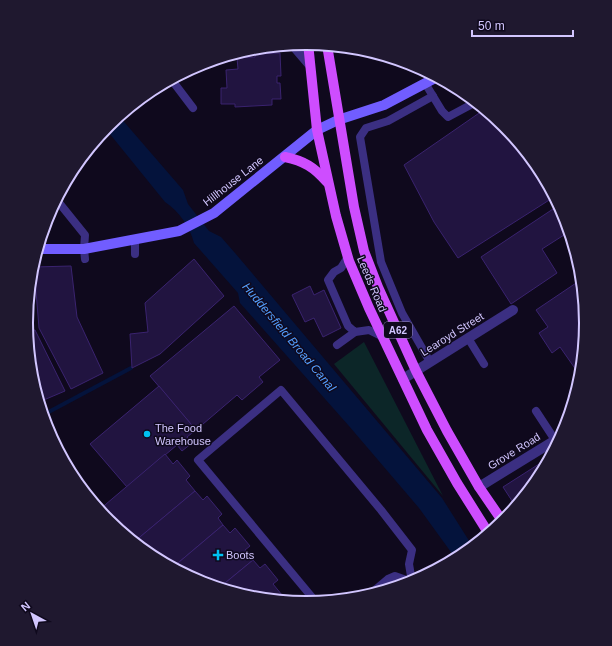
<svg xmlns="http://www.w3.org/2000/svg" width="612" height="646" font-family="Helvetica,sans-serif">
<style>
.green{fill:#0c2628}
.water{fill:#04133c}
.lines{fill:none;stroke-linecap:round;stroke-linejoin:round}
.stream{stroke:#04133c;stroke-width:4}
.building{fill:#211440;stroke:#3a236f}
.lane{stroke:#3b2f82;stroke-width:8}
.street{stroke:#3b2f82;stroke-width:10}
.secondary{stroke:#715dff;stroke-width:10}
.primary{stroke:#ce4dff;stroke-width:10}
.poi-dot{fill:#00c1f1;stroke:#0f091d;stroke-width:1.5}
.labels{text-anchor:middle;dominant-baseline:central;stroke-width:3;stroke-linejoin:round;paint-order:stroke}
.shield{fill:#0f091d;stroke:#988dbb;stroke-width:1}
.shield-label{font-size:10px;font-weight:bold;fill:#d2c6ff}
.street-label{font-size:11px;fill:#d2c6ff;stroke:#0f091d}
.poi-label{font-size:11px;fill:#d2c6ff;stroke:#0f091d;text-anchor:start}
.water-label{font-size:12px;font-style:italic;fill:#549fff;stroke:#0f091d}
.rim{fill:none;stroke:#d2c6ff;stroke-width:2}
</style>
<rect width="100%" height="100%" fill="#0f091d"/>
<!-- green -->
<polygon class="green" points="364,342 443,496 334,364"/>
<!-- water -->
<path class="water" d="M119 116 183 190 188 204 209 231 221 237 235 253 442 498 473 547 456 559 419 508 349 426 240 303 238 293 194 243C190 227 179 211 165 202L105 128Z"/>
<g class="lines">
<!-- stream -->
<polyline class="stream" points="43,415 131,368"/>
</g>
<!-- building -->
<g class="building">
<polygon points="280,53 281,76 277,76 277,83 280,83 281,99 272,99 272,105 235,107 235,104 221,104 221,88 227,88 226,70 238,69 237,58 255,57 255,54"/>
<polygon points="485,109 504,125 539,168 554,197 458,258 434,222 404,165"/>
<polygon points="559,205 565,216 576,254 564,235 542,249 557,273 511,304 481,257"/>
<polygon points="194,259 224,296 160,354 132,368 130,334 148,332 145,303"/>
<polygon points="71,266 77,317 103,373 71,389 39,328 34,267"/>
<polygon points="582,279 586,323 581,377 560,347 552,353 539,333 548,327 536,310"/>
<polygon points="310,286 314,295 324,290 341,328 323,337 314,318 305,322 292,295"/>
<polygon points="234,306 280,360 259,377 263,382 242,400 237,395 196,430 150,376"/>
<polygon points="35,330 65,391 39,402 31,377 27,331"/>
<polygon points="159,386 196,430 187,437 192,443 182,451 177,445 127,487 90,444"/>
<polygon points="165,454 173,464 177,460 190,476 186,480 195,491 134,542 108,521 99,510"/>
<polygon points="550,457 539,479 516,507 503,487"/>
<polygon points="195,491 203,500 207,496 222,514 218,518 223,525 172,568 150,556 134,542"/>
<polygon points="223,525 230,533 235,528 250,546 245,550 253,560 219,588 199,582 172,568"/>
<polygon points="253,560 260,568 265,564 278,580 273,584 282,595 275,600 251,598 219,588"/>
<polygon points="282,595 287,601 275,600"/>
</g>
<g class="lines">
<!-- lane -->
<g class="lane">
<polyline points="171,79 193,108"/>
<polyline points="425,83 442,111 448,117 476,102"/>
<polyline points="56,199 85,235 84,249 85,259"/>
<polyline points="135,239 135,254"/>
<polyline points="348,257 341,268 334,272 328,280 348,326 355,332 369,330 383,337"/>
<polyline points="468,338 484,364"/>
<polyline points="337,345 355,332"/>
<polyline points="430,362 402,313 381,262 360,137 366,128 388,121 433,96"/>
<polyline points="536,411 555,440"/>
<polyline points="369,595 388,579 395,576 412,582"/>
<polyline points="316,602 198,460 281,390 381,510 412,550 409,564 412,582"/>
</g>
<!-- street -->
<g class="street">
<polyline points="292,44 310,65"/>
<polyline points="403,379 513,310"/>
<polyline points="479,487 562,436"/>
</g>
<!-- secondary -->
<polyline class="secondary" points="37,249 84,249 179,231 214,213 317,130 338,120 384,105 437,77"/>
<!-- primary -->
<g class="primary">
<polyline points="308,43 317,130 336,216 349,261 369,308 427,430 457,483 489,534"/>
<polyline points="327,45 354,207 364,251 378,287 416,371 447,431 479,487 503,522"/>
<path d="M285 157C304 161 314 167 327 182"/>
</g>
</g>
<!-- markers -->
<g class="poi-dot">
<circle cx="147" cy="434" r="4"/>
<path d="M216 549h4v4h4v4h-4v4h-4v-4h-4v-4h4z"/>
</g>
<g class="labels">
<!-- shield labels -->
<rect class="shield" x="384" y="322" width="28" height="16" rx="3"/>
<g class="shield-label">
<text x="398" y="330">A62</text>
</g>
<!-- street labels -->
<g class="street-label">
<text transform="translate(233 181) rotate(-38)">Hillhouse Lane</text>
<text transform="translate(372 284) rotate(67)">Leeds Road</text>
<text transform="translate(452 334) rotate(-32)">Learoyd Street</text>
<text transform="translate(514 451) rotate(-32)">Grove Road</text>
</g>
<!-- poi labels -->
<g class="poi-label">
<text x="155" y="428">The Food<tspan x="155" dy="13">Warehouse</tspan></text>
<text x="226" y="555">Boots</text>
</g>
<!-- water labels -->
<g class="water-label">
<text transform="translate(289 337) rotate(50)">Huddersfield Broad Canal</text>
</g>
</g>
<!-- crop -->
<path d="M0 0H612V646H0ZM33 323a273 273 0 1 1 546 0a273 273 0 1 1-546 0Z" fill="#1f182f" fill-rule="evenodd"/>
<path class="rim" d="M33 323a273 273 0 1 1 546 0a273 273 0 1 1-546 0Z"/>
<!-- north arrow -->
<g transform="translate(32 614) rotate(320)" stroke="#0f091d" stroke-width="3" paint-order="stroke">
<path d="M0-3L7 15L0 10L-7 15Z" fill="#d2c6ff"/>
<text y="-6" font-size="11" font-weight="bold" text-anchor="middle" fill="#d2c6ff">N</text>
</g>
<!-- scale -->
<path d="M472 30v6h101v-6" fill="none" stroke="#d2c6ff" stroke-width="2"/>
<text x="478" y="30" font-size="12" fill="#d2c6ff" stroke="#0f091d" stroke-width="3" paint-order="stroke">50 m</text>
</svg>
